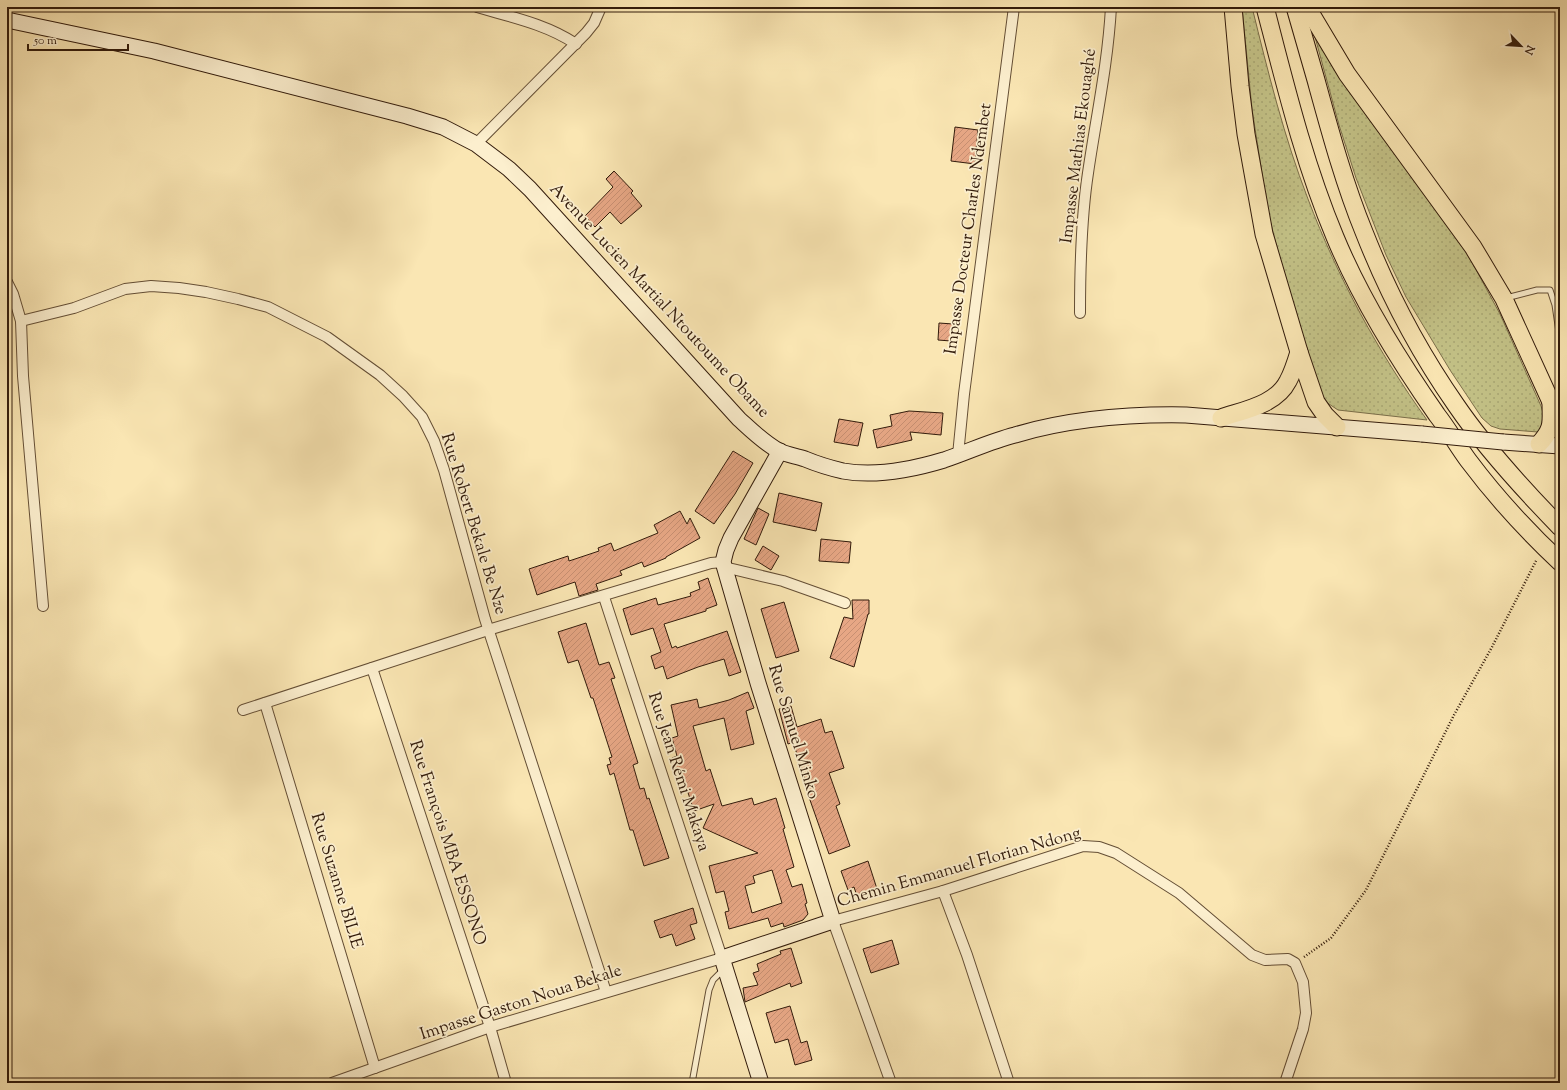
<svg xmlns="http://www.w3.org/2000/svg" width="1567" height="1090" font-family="'Sorts Mill Goudy',serif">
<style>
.grass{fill:url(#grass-dots);stroke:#7b6f4a}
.building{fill:url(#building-hatch);stroke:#321b0b;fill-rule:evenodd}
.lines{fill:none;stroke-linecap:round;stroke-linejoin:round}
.lane-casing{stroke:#644e35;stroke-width:7}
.street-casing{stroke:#644e35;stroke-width:12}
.secondary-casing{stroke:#321b0b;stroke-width:17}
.primary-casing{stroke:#321b0b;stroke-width:19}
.path{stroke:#321b0b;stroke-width:2.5;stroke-dasharray:1 2;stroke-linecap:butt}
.lane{stroke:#fcefce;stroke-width:5}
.street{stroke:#fcefce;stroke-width:10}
.secondary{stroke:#fcefce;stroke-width:15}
.primary{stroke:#fae6b3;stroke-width:17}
.secondary-bridge-casing{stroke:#321b0b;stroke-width:17;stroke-linecap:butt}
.secondary-bridge{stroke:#fcefce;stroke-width:15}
.labels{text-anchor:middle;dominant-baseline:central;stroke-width:3.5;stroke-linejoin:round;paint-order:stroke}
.street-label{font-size:17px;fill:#321b0b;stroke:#fcefce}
</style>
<defs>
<pattern id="grass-dots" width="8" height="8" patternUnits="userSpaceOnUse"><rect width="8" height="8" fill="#c4c388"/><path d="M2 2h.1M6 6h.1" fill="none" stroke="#a9a774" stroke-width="1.8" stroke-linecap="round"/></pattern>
<pattern id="building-hatch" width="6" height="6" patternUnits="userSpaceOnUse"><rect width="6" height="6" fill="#e7a785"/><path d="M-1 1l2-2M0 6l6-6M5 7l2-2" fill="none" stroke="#c78f72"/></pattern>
</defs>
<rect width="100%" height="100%" fill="#fae6b3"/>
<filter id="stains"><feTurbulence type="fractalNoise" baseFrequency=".005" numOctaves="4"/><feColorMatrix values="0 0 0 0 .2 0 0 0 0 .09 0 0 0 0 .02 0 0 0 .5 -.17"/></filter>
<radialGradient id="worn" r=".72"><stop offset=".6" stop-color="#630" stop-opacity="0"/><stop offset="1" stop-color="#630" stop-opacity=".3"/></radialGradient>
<!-- grass -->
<g class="grass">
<path d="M1242 7H1252C1268 72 1284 137 1308 199 1338 278 1378 352 1427 420L1338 410 1323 400 1320 394 1277 248 1268 212 1252 109Z"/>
<polygon points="1315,37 1468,255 1500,314 1541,406 1543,413 1544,424 1538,432 1500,429 1491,426 1482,418 1450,370 1406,297 1386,255 1356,178 1339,125"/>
</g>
<!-- building -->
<g class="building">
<polygon points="955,127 978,130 975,164 951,161"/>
<polygon points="614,171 633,191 631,193 642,206 621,224 610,212 595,227 585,216 613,187 606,179"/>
<polygon points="939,323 953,324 951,341 938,340"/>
<polygon points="909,411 943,413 941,435 910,432 912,440 877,448 873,430 892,426 890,415"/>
<polygon points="839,419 863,423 858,446 834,442"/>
<polygon points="733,451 753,463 735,494 714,524 695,511"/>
<polygon points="779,493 822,503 816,531 773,522"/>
<polygon points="758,508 769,514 756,545 744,539"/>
<polygon points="680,511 687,524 690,518 700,538 666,557 666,558 644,567 642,562 620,571 622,575 596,584 598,590 579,596 575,582 537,595 529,569 568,556 569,561 599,551 598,548 611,543 614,551 658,533 654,525"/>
<polygon points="821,539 851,542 849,563 819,561"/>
<polygon points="763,546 779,556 771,570 755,560"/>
<polygon points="708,578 717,605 706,609 706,611 664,624 672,648 676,646 677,648 727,631 741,672 729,676 724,659 698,667 667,679 663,666 655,669 651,656 661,652 653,628 631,635 623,609 656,598 658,605 691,596 690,593 700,589 698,582"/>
<polygon points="852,600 869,600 869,614 868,614 854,667 830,658 844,617 853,619"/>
<polygon points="784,602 799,651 776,658 761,609"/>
<polygon points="586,623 599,665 609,662 615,678 611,679 638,763 633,765 640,789 644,788 647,799 649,798 669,858 644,866 633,830 630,830 614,773 610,775 607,765 611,764 609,758 612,757 593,698 591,698 578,660 568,663 558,632"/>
<path d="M748 692 754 708 746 711 754 744 731 750 724 718 693 726 706 771 710 769 722 806 752 798 754 805 776 798 785 828 783 829 794 867 786 870 792 887 802 884 807 903 805 904 808 914 803 920 784 927 783 923 771 927 768 918 729 929 725 912 729 911 724 891 716 893 709 866 758 853 703 828 714 804 694 811 681 771 676 772 672 758 677 756 672 738 678 736 671 705 697 699 699 708 729 700ZM772 870 782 903 752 913 745 886 755 883 753 876Z"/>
<polygon points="791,706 797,727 821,719 825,733 832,731 844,768 829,773 840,804 836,806 850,846 829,854 804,783 806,782 793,742 788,744 779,709"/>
<polygon points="868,861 878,892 858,899 854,887 848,890 841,871"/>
<polygon points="693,908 697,923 690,925 695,939 676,946 672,934 660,938 654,921"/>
<polygon points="892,940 899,964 871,973 863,949"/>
<polygon points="791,948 802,983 791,987 790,983 745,1002 743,988 758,985 753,973 759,971 757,964 781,954 780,951"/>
<polygon points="790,1006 801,1043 807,1041 812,1060 795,1065 788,1039 775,1043 766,1013"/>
</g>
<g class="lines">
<defs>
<g id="lane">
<polyline points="1506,298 1537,290 1550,290 1555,305 1560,339"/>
<polyline points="692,1083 709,990 713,980 723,970"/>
</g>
<g id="street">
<path d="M477 7C511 17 546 24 576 44"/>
<polyline points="476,144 586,33 594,23 601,7"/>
<polyline points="7,282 13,294 21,321 23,376 43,606"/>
<path d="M1080 313C1080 267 1081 219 1088 173 1096 118 1108 63 1111 7"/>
<polyline points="21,321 74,308 125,289 151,286 179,288 206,292 238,299 268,307 327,337 380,375 403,396 422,417 434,441 444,470 485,619 606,992"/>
<polyline points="958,455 964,394 1014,7"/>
<polyline points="724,567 783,581 845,603"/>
<polyline points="372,668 490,1027 506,1083"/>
<polyline points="265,703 375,1068"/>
<polyline points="243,710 488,630 711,563 723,562"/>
<polyline points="943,891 967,955 1009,1083"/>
<polyline points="332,1083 490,1027 722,958 604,597"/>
<polyline points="891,1083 833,921 943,891 1083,846 1099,847 1116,853 1179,893 1252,955 1265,960 1288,959 1295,963 1303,982 1306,1013 1303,1029 1285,1083"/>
</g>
<g id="secondary">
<path d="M7 20 154 51 407 116 443 127 476 144 509 169 530 189 739 419C751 430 764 443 779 451 787 455 797 456 805 459 817 464 830 468 843 471 876 477 911 470 944 460 968 452 991 441 1015 435 1069 419 1129 414 1186 415L1422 434"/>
<polyline points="1503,442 1560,446"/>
<polyline points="761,1083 722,958 833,921 758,683 723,562 726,550 731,538 780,451"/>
</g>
<g id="primary">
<polyline points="1233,7 1240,86 1246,134 1264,234 1299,352 1316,402 1325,415 1337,427"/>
<path d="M1265 7C1285 84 1304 163 1335 237 1361 300 1398 359 1437 415 1448 429 1457 445 1468 460 1495 496 1527 531 1560 562"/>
<path d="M1295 7C1302 31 1309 55 1316 80 1330 131 1344 183 1364 232 1388 293 1419 352 1456 405 1486 449 1523 489 1560 527"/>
<polyline points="1307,7 1347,74 1473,247 1504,299 1551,402 1560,413"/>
<path d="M1221 418C1244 410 1276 405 1288 381 1293 372 1296 362 1299 352"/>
<path d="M1539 444C1554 428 1551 422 1551 402"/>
</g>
</defs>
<!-- lane casing -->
<use href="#lane" class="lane-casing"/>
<!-- street casing -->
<use href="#street" class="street-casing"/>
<!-- secondary casing -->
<use href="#secondary" class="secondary-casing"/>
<!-- primary casing -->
<use href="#primary" class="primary-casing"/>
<!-- path -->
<polyline class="path" points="1304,957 1331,938 1366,890 1454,715 1492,647 1537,559"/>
<!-- lane -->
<use href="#lane" class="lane"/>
<!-- street -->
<use href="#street" class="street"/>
<!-- secondary -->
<use href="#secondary" class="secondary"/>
<!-- primary -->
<use href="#primary" class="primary"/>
<defs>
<polyline id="secondary-bridge" points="1422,434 1503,442"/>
</defs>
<!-- secondary-bridge casing -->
<use href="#secondary-bridge" class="secondary-bridge-casing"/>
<!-- secondary-bridge -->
<use href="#secondary-bridge" class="secondary-bridge"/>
</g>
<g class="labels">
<!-- street labels -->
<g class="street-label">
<text transform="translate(1079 146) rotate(-83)">Impasse Mathias Ekouaghé</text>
<text transform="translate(969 229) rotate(-82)">Impasse Docteur Charles Ndembet</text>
<text transform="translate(659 301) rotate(47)">Avenue Lucien Martial Ntoutoume Obame</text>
<text transform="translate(473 524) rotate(73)">Rue Robert Bekale Be Nze</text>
<text transform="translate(793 732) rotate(73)">Rue Samuel Minko</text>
<text transform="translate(678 772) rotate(72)">Rue Jean Rémi Makaya</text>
<text transform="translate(447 843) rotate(72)">Rue François MBA ESSONO</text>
<text transform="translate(959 868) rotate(-16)">Chemin Emmanuel Florian Ndong</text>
<text transform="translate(336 881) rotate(73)">Rue Suzanne BILIE</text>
<text transform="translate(521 1003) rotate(-18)">Impasse Gaston Noua Bekale</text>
</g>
</g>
<!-- margin -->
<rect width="1567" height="1090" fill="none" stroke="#fae6b3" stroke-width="24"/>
<rect x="8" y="8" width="1551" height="1074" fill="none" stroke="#321b0b" stroke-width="2"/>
<rect x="12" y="12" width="1543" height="1066" fill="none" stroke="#321b0b"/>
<!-- north arrow -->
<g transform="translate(1521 46) rotate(115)" stroke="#fcefce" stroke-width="3" paint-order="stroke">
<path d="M0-3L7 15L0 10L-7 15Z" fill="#321b0b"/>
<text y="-6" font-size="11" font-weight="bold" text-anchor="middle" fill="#321b0b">N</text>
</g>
<!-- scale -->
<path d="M28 44v6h100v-6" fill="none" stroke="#321b0b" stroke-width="2"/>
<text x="34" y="44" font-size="12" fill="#321b0b" stroke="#fcefce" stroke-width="3" paint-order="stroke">50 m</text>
<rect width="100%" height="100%" filter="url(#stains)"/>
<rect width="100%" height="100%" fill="url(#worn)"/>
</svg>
